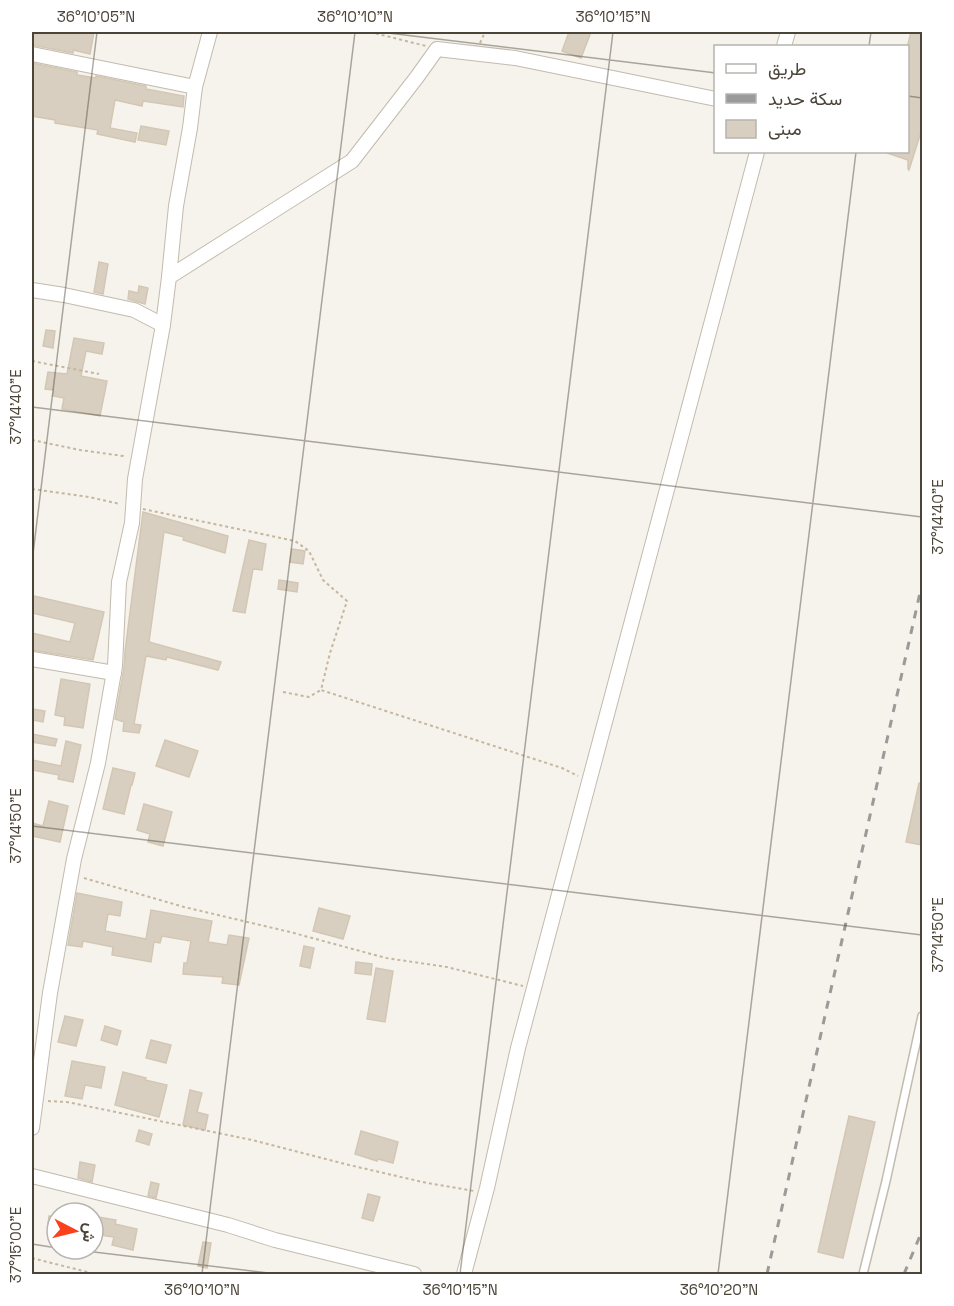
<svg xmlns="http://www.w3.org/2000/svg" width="954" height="1306" font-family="'Space Grotesk',Vazirmatn,sans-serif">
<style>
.building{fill:#d8cfc1;stroke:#d3c7b4;stroke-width:1.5}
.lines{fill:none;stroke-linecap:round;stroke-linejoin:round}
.lane-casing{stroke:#c2bbae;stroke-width:10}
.street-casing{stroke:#c2bbae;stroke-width:16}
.path{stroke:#c4b79f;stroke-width:2;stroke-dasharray:3 3;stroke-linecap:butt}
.lane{stroke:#fff;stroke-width:7}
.street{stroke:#fff;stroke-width:14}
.rail{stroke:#9a9a9a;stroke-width:3;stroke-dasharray:8 8;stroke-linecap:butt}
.ticks{fill:none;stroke:#4b4439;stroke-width:1.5;stroke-opacity:0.45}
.neatline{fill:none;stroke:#4b4439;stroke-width:2}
.ticks-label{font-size:15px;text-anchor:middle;fill:#4b4439}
</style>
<rect width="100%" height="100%" fill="#f6f3ec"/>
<!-- building -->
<g class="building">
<polygon points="32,32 94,32 90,54 73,50 73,53 32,45"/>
<polygon points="569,32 591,32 581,58 562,51"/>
<polygon points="911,32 922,32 922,129 909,170 908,169 908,160 887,153 887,152 908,152 908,44"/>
<polygon points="32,63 77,72 77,75 96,78 96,76 146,86 146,89 184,96 183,107 143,101 142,106 115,100 110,128 137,133 135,142 97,134 98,130 55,123 55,120 32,116"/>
<polygon points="141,126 169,131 166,145 138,140"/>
<polygon points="99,262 108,264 103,294 94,292"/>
<polygon points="139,286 148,288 145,304 128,299 129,291 138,293"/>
<polygon points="46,330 55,331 53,348 43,346"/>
<polygon points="74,338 104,343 102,354 86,351 81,376 107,381 100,416 62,409 64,398 53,396 54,390 45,389 48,372 67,374"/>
<polygon points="143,512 228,536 225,553 183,540 184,537 164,532 149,642 221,662 218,670 167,657 166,660 146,656 134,724 141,725 139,733 123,731 124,722 115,719 124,668 125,651"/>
<polygon points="249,540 266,544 262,570 253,569 245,613 233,611"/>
<polygon points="292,549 305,551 303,564 290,562"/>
<polygon points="279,580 298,583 297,592 278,589"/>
<polygon points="34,596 104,612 93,660 32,650 32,633 70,642 75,623 32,613"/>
<polygon points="61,679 90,684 83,728 64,725 65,717 55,715"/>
<polygon points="33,709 45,711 43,722 32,720"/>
<polygon points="32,734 57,739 55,746 32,742"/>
<polygon points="165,740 198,751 189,777 156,766"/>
<polygon points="66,741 81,745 73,782 58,779 59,775 32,770 32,760 61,766"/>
<polygon points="113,768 135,773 132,785 131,785 124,814 103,809"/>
<polygon points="919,783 922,784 922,845 906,842"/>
<polygon points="49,801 68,806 60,842 32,836 32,823 43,826"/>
<polygon points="144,804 172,812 163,846 148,842 150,834 137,830"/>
<polygon points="77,893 122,902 120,916 108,914 105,931 146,939 151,910 212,921 208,942 227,945 229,935 249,938 239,985 222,983 223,977 183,974 184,963 187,963 191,941 162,936 160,943 154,942 151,962 112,955 113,947 83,941 82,947 68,945"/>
<polygon points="319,908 350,916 343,939 313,931"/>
<polygon points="304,946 314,948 310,968 300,966"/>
<polygon points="356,962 372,964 371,975 355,973"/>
<polygon points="376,968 393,971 385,1022 367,1019"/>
<polygon points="65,1016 83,1020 76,1046 58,1042"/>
<polygon points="105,1026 121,1031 117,1045 101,1040"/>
<polygon points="151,1040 171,1045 166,1063 146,1058"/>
<polygon points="72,1061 105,1067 101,1088 85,1085 82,1099 65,1096"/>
<polygon points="123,1072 146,1078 145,1080 167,1085 159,1117 115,1105"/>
<polygon points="190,1090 202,1093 197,1112 208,1115 205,1130 183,1125"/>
<polygon points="849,1116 875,1122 843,1258 818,1252"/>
<polygon points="139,1130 152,1134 149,1145 136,1141"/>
<polygon points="361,1131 398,1142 393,1163 378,1159 377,1161 355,1154"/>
<polygon points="80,1162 95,1165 92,1182 78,1178"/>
<polygon points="151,1182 159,1184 156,1198 148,1196"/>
<polygon points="368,1194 380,1197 373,1221 362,1218"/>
<polygon points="49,1216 57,1217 57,1226 48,1225"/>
<polygon points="93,1216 116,1220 115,1224 137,1229 133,1250 112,1245 114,1237 93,1234"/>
<polygon points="203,1242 211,1243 207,1268 198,1266"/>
</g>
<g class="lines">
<defs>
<polyline id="lane" points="863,1274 886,1181 922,1016"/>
<g id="street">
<polyline points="784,46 788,32"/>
<polyline points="32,54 195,87 190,128 176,206 169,277"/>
<polyline points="195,87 210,32"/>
<polyline points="32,290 64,295 134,310 163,325"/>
<polyline points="32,659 114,673"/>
<polyline points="32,1128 50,993 74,859 98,763 115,666 119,582 132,523 135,479 163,325 169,277 352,161 417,77 437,49 515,58 716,99"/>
<polyline points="32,1176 228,1225 275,1240 414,1274"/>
<polyline points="464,1274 487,1188 518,1048 757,152"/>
</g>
</defs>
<!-- lane casing -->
<use href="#lane" class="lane-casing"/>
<!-- street casing -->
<use href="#street" class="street-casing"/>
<!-- path -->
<g class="path">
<polyline points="370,32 426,46"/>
<polyline points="480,43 485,32"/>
<polyline points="32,361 99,374"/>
<polyline points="32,440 80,450 123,456 126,458"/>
<polyline points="32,489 89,497 120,504"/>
<polyline points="143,509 295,541 309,551 323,580 347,601 330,653 321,690 562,768 578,776"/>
<polyline points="283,692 309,697 321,690"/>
<polyline points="84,878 184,907 290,932 386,958 447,967 523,986"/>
<polyline points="48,1101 67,1102 252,1140 349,1165 427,1183 474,1191"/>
<polyline points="32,1258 95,1274"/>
</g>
<!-- lane -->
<use href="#lane" class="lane"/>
<!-- street -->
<use href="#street" class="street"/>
<!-- rail -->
<g class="rail">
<polyline points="767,1274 922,584"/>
<polyline points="904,1274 922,1231"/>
</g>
</g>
<!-- ticks -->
<path class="ticks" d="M380 32 716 73M869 46 871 32M908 96 922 98M32 407 922 517M32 562 97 32M32 826 922 935M32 1244 57 1248M69 1249 277 1274M202 1274 355 32M460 1274 613 32M718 1274 856 152"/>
<!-- border -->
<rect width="954" height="1306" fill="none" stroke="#ffffff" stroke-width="66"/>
<!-- legend -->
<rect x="714" y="45" width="195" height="108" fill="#ffffff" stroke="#b7b4b0" stroke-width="1.5"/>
<rect x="726" y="64" width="30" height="9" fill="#ffffff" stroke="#b7b4b0" stroke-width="1.5"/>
<text x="768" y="75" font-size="18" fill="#4b4439">طريق</text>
<rect x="726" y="94" width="30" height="9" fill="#9a9a9a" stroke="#b7b4b0" stroke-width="1.5"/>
<text x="768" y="105" font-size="18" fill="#4b4439">سكة حديد</text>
<rect x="726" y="120" width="30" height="18" fill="#d8cfc1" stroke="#b7b4b0" stroke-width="1.5"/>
<text x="768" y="135" font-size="18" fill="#4b4439">مبنى</text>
<!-- north arrow -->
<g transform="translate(75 1231) rotate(97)"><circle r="28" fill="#ffffff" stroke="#b7b4b0" stroke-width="1.5"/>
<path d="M0-4.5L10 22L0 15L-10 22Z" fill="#fc3f1d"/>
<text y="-9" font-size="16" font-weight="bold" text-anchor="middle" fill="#4b4439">ش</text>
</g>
<rect x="33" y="33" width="888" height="1240" class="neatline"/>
<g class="ticks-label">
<text x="96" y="22">36°10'05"N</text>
<text x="355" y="22">36°10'10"N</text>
<text x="613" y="22">36°10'15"N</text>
<text transform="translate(16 407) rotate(-90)" y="5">37°14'40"E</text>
<text transform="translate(938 517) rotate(-90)" y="5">37°14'40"E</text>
<text transform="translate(16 826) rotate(-90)" y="5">37°14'50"E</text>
<text transform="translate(938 935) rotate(-90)" y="5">37°14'50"E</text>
<text transform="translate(16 1245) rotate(-90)" y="5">37°15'00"E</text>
<text x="202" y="1295">36°10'10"N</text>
<text x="460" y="1295">36°10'15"N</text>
<text x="719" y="1295">36°10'20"N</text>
</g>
</svg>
